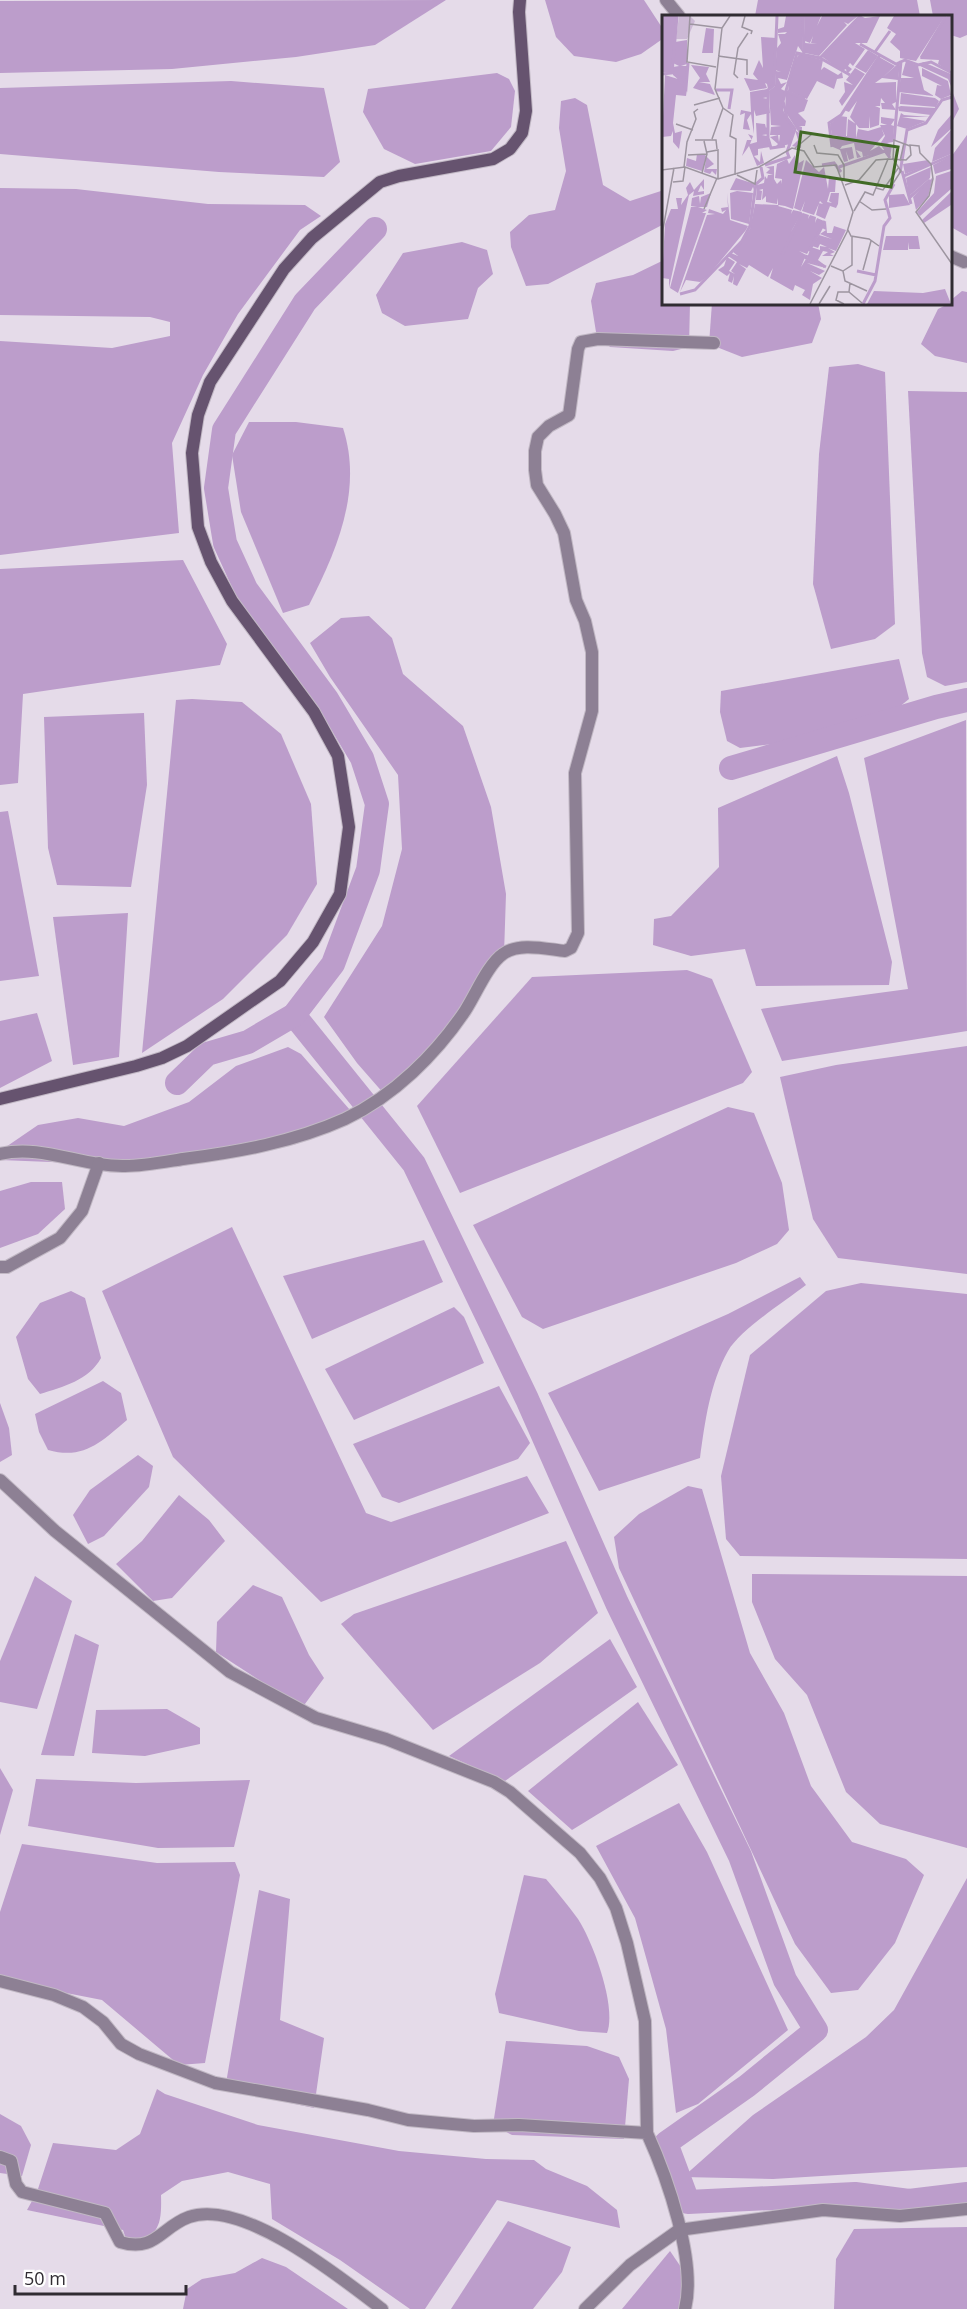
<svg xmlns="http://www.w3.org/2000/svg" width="967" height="2309" font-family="'Open Sans',sans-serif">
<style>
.water{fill:#bc9dcb}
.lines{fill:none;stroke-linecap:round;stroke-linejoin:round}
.canal{stroke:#bc9dcb;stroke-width:24}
.street-casing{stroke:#c1b8c4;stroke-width:14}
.secondary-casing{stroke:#c1b8c4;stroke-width:14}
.street{stroke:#8d8094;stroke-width:12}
.secondary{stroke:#66536f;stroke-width:12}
.inset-river{fill:none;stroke:#bc9dcb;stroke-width:3}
.inset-road{fill:none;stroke:#9d95a0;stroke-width:1.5}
.view{fill:#416a26;fill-opacity:0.15;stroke:#416a26;stroke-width:3}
.inset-edge{fill:none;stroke:#302c32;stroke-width:3}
</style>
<rect width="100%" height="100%" fill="#e5dbe9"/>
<!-- water -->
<g class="water">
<polygon points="446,0 375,45 296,57 172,69 0,73 0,1"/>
<polygon points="545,0 644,0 661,26 661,40 641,54 616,62 574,56 556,37"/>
<polygon points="758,0 917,0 920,16 755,16"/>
<polygon points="930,0 967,0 967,35 960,38 951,35 950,16 933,16"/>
<polygon points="497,73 509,79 515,91 511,127 491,151 415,164 384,149 363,112 368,89"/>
<polygon points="231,81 324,88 340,162 324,177 219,172 0,154 0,88"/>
<polygon points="951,88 959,109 951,124 950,124"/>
<polygon points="575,98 587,105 603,185 630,201 664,190 664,224 548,284 526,286 511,247 510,232 529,215 555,210 566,171 559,128 561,101"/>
<polygon points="967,135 967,236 951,227 951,157"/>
<polygon points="0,188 76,189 208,204 305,205 321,216 300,230 238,314 203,375 172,443 179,533 0,555 0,341 112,348 170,336 170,322 150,317 0,315"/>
<polygon points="462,242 487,250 493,274 478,288 468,319 405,326 382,313 376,295 403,253"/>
<polygon points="664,260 664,303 690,303 689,347 673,351 610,347 596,332 591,301 596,283 633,275"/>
<polygon points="962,291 967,292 967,363 935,356 921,344 938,309 950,303 951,300"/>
<polygon points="712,303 818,303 821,319 812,343 742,357 709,344"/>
<polygon points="858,364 885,372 895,624 875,639 831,649 813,584 819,454 829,367"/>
<polygon points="908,391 967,392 967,682 945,686 927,677 922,653"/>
<path d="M249 422H296L343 428C363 490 337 550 309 605L283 613 241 512 232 455Z"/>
<polygon points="183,560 227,644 220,665 23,694 18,783 0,785 0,569"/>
<polygon points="369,616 392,638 403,674 463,726 491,807 506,894 504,954 471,1007 385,1095 357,1063 324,1017 382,926 402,849 398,775 330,677 310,643 341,618"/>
<polygon points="899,659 909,699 898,708 781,743 740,748 727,741 720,712 721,691"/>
<polygon points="192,699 242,702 281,734 311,804 317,884 287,935 223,999 142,1053 176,700"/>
<polygon points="144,713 147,785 131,887 57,885 48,848 44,717"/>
<polygon points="966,720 967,1031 782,1061 761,1009 908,989 864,758"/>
<polygon points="837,756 849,793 892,962 889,985 756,986 745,949 691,956 653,945 654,919 671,916 719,867 718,808"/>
<polygon points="8,811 39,976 0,981 0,812"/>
<polygon points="128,913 119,1057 73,1065 53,917"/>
<polygon points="687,970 712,979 752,1072 743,1083 460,1193 417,1106 532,977"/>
<polygon points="37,1013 52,1061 0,1088 0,1021"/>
<polygon points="967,1046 967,1274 838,1258 813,1219 780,1077 836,1065"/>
<polygon points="288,1047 301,1054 350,1110 343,1122 296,1144 177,1167 0,1160 0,1151 38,1125 78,1118 124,1126 189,1102 236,1066"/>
<polygon points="728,1107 754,1113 782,1183 789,1230 777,1244 736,1263 543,1329 522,1317 473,1225"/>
<polygon points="31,1182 62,1182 65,1209 38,1234 0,1248 0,1191"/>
<polygon points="232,1227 366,1513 391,1522 527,1476 549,1513 321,1602 173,1457 102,1291"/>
<polygon points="424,1240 443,1282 312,1339 283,1276"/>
<path d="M800 1277 806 1285C785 1301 740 1330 728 1351 710 1383 705 1422 700 1458L599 1491 548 1393 728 1314Z"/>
<polygon points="861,1283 967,1294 967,1559 740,1556 726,1539 721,1476 750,1355 826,1291"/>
<path d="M71 1291 85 1298 101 1358C89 1380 63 1387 40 1394L28 1379 16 1337 40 1303Z"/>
<polygon points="454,1307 464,1317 484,1363 354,1420 325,1369"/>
<path d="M103 1381 121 1393 127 1420C101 1442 84 1460 48 1450L39 1432 35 1414Z"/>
<polygon points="499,1386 530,1443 518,1459 399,1503 382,1497 353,1444"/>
<polygon points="0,1403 9,1428 12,1455 0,1462"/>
<polygon points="138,1455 153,1466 149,1487 104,1536 88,1544 73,1515 90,1490"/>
<polygon points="688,1486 702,1489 750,1653 784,1713 811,1786 852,1842 906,1859 924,1875 895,1943 858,1990 831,1993 795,1944 619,1568 614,1537 639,1514"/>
<polygon points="179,1495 209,1520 225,1541 172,1598 153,1601 116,1564 142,1541"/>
<polygon points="566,1541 598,1613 540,1663 433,1730 341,1624 354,1614"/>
<polygon points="752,1574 967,1576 967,1848 880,1824 846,1792 807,1695 775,1659 752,1602"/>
<polygon points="35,1576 72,1601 37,1709 0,1702 0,1661"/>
<polygon points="253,1585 282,1597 309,1655 324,1678 302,1708 216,1652 217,1622"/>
<polygon points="75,1634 99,1645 74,1756 41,1755"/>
<polygon points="610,1639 637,1687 505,1781 449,1756"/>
<polygon points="638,1702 678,1765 572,1830 528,1791"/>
<polygon points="167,1709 200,1728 200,1744 145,1756 92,1753 96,1710"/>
<polygon points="0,1768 13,1790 0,1835"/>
<polygon points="36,1779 136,1783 250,1780 234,1847 158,1848 28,1826"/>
<polygon points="679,1803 707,1852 788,2030 698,2104 676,2113 666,2029 635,1918 596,1846"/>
<polygon points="22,1844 157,1863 235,1862 240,1875 205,2063 179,2065 102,2000 0,1980 0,1912"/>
<path d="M524 1875 546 1879C557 1892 568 1905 578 1919 593 1942 617 2007 607 2033L579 2031 499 2013 495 1994Z"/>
<polygon points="967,1878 967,2167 773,2179 683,2177 753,2115 866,2037 894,2010"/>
<polygon points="259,1890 290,1899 280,2020 324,2038 314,2108 225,2089"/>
<polygon points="506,2041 587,2046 619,2057 629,2079 624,2139 512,2135 493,2125"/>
<path d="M157 2089 165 2094 258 2125 399 2151 486 2159 534 2160 546 2169 587 2186 617 2210 620 2228 497 2200 425 2309H410L340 2260 272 2219 270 2184 228 2172 182 2181 161 2195C162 2228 158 2233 130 2251L123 2230 27 2210 37 2192 53 2143 116 2150 140 2134Z"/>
<polygon points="0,2114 21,2126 31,2145 22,2176 0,2173"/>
<polygon points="508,2221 571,2247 562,2272 533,2309 451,2309"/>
<polygon points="967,2227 967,2309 834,2309 836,2259 854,2229"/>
<polygon points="670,2251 685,2273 680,2309 622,2309"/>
<polygon points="262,2258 286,2267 348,2309 183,2309 187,2289 202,2279 235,2273"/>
</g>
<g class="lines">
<!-- canal -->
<g class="canal">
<polyline points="731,768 936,707 967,700"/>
<polyline points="294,1015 414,1164 527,1399 617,1603 740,1856 785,1980 816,2030 747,2086 666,2143 688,2202 855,2194 909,2201 967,2194"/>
<polyline points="177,1083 207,1054 248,1042 294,1015 333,964 368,870 377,804 362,758 327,699 246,589 225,543 216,488 224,430 305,302 375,229"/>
</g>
<defs>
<g id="street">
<polyline points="666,0 679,16"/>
<polyline points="950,256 964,262"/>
<path d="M0 1154C42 1144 82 1167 125 1166 144 1166 164 1162 183 1159 238 1152 294 1142 345 1119 394 1096 436 1054 465 1011 475 996 488 964 503 954 519 942 546 949 565 951L571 948 578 933 575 773 592 711V652L585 621 576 600 564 533 555 514 537 485 535 470V451L538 437 549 426 569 415 578 349 581 342 598 339 714 343"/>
<polyline points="0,1267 7,1267 60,1238 82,1211 99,1163"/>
<polyline points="0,1480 55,1531 230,1672 316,1718 386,1739 494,1782 510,1792 580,1853 600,1878 616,1908 627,1943 645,2021 647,2133"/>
<path d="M0 1981 54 1995 83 2007 103 2022 121 2044 139 2054 215 2083 368 2110 408 2120 474 2126 519 2125 647 2133C667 2177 697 2262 685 2309"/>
<path d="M0 2157 11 2161 16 2184 22 2192 105 2213 120 2242C155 2253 161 2227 189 2217 243 2198 341 2278 382 2309"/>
<polyline points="585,2309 630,2265 679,2230 823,2210 900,2216 967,2209"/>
</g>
<polyline id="secondary" points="0,1099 136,1066 162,1058 187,1046 280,981 313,942 340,894 349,827 338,756 314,712 232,601 211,562 198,527 192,453 198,415 210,382 284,269 312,238 380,182 399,176 493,159 510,149 522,133 526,111 519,12 520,0"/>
</defs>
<!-- street casing -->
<use href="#street" class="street-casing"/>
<!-- secondary casing -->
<use href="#secondary" class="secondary-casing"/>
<!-- street -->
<use href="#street" class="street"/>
<!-- secondary -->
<use href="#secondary" class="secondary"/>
</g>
<!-- overview -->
<g transform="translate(662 15)">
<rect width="290" height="290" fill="#e5dbe9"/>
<path d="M17 1H28L33 6 25 24H14Z" fill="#ccb9d5"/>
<path d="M0 1H15L9 58 0 57ZM124 1H140L141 38 136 31 125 65 116 63 119 69 125 67 119 74 123 76 121 95 132 115 129 129 113 132 116 129 108 122 116 120 117 127 118 120H108L109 112 119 111 109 110 107 76 113 71 114 56 119 57 113 55 115 33 119 28 116 19H123L125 17 116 18V14L122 12ZM142 1H159L155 11 160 1H196L186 9 182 7 185 10 157 41 143 38V28L155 29 149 28 151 21 148 28 143 26ZM199 1 203 3 218 1 205 28H193L203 34 191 51 188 48 186 51 190 54 185 59 184 54 180 56 159 41 193 5 199 1H203ZM232 1H283L254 46 238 43V36L228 27 234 19 225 13ZM285 1H289L288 57 276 49 277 45 258 44ZM44 13 52 14 51 38H40ZM99 22 114 23 111 71 106 74 105 69 103 68 105 73 88 76 82 63 96 65 91 59 97 45 101 53ZM25 25V49L19 51H25L24 71 11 60V52L17 51 11 48 13 27ZM206 35 216 41 204 58 193 52ZM137 39 161 45 159 55 162 52 176 60 180 57 181 63 175 64 172 74 155 66 145 84 126 76 129 53ZM217 42 233 51 220 63 238 47 236 65 220 63 213 68 234 67V87L230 89 234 95 220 94 219 88H223L219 83 218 91H213L218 93 217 110 208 113 207 101V113H197L188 102 195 86 187 97 182 95ZM244 46 256 51 262 75 272 81 236 77 239 63H252L240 60ZM261 47 289 59V71L286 64 258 51ZM29 50 47 52 44 59 48 67H37L48 69 53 80 31 73 38 63ZM193 53 203 59 180 91 177 86 183 77 182 67 191 70 184 65ZM260 53 286 66 289 80 279 84 273 80 275 70 280 71 260 61ZM3 60 16 64 25 74 24 81 14 80 11 108 13 118 20 116 17 134 11 127V116L9 121 0 122ZM105 74 106 82 101 83 106 84 108 98 94 101 92 95V119L89 99 85 105 88 115 81 114 83 98 78 100 79 95 89 97 88 77ZM124 77 146 85 142 96 136 98 144 106 143 111H137L140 112 139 133 130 131 136 125 133 115 137 118 123 96ZM239 78 273 83 277 86 274 92 238 89ZM236 92 239 91 274 93 269 100 237 96ZM239 98 242 100 268 102H240L264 106 245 114 235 111ZM289 100V114L269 132 276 115ZM178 101 185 102 184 121H179H185L186 104 194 109V123L196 114 206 116 219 112 222 120 208 136 217 131 222 136 201 142 200 137 194 135 199 142 195 143 192 128 180 131 178 134 190 132 192 143 187 145 184 136 186 146 182 147 178 135 171 132 169 121H176L170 120 168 109ZM219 102 233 104 229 110 232 111 231 127 225 128 230 130 228 143 218 129 223 121 218 110H225L219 108ZM94 108 103 109 104 113 107 110V119L100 120 105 121 108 132 96 134V140L92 141 98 147 99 136 102 148 95 151 87 131 80 141 85 125H90L86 119 91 121 88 129 95 127ZM289 115V139L270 147 273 133ZM136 138 137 148 142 145 131 194 123 191 117 190 116 191 130 195 129 199 131 195 140 197 129 217 141 198 147 200 146 204 148 200 154 202 153 208 155 203 162 206 149 232 158 235V231L165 232 158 229 156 233 150 231 157 220 170 224 158 219 164 215 160 213 164 207 165 218H170L172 211 184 215 174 236 166 233 173 237 168 239 172 241H160L166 237 161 236 156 245 164 251 145 243 149 232 145 239 137 236 144 240 139 252 144 244 164 253 145 248 163 256 157 260 148 256 160 263 151 269 148 285 140 280 143 275 133 270 131 276 108 263 111 253 106 262 87 250 85 253 77 249 84 254 75 271 71 269 72 261 70 268 66 266 68 258 65 261 56 255 62 251 65 242 73 247 67 256 73 259 69 256 75 247 66 241 69 238 76 241 71 237 88 214 93 189 116 190V183L115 189 104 187V181L100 185 101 174 97 175 100 176 99 185H94L95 170 102 168 103 161 105 164 106 160H111L104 158 108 154 104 152 112 151V164L115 169 119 165V169L120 164 113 163 115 149 125 144 127 149 133 140 134 149ZM35 139 43 140 52 149 44 154H55L54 160 50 156 48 159 42 157 44 144 40 156 24 151 25 143 34 146ZM289 141V154L273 159 271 150ZM144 145 157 157 162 152 166 174 167 162H174L173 177H168L165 187 170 188 167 186 169 178H177L176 189 174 193 168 191 163 204 154 200 157 188 161 189 158 186 152 200 140 196 143 186 139 196 132 193ZM266 145 269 149 243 159 241 149ZM269 152 268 163 247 181 244 163ZM289 156V174L258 201 255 197 272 178 274 161ZM271 162 266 182 254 195 251 182ZM74 163 93 169 92 175 91 172 89 176 68 175ZM42 164V175L39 170 36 177 42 176V179L31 181 32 176 27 180 7 273V264L0 263 3 209 9 194H16L14 183H20L19 190 26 180 24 173 28 167 32 175ZM75 176 91 178 87 209 69 204 68 178ZM289 177V190L262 208 260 205ZM49 178 45 192H36L45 195 40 198H44L16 278 8 273 29 192H35L29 191 30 183 37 181 38 189 39 182ZM65 178 68 205 86 211 84 215 46 261 38 267 24 265 18 277 45 200 53 199 46 198 47 194 61 199 64 195 60 197 59 193 66 192ZM242 179 248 190 227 193V180ZM224 221H256L258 234H247L246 227V235H221ZM283 274 289 289H205L212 276 261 278Z" fill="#bc9dcb"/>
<path class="inset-river" d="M115 1 112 70 106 75V123L109 133 123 131M141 1 142 39M198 29 234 49 243 45 256 50 269 47 290 58M213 37 228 16M158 43 198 1M259 43 284 1M0 59 10 58 15 1M15 60 24 73 26 48M54 75H70L67 94M123 76 143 84M232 126 239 46M170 132 167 108 179 100 218 40M103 150 127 142 125 137 133 114 125 103 121 86 135 38 158 43 188 60M160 150 172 148 179 157M177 152 223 136 228 143M240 156 249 189M238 158 245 115 264 108 280 85 290 82M242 161 290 140M247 183 268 165M147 236 163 206M120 240 140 198M145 240 144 243 164 252M195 256 214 260M18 279 33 275 80 226 88 211 94 169 101 163 99 152M201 289 213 266 222 211 228 203 223 185 232 169"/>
<path class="inset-road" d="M28 1 25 47 54 52M68 1 60 13 53 74 61 93 71 100 68 121 74 124 73 160M83 1 80 12 90 16 89 19M28 9 60 13M56 41 85 45V60M76 63 72 59 76 33 86 18M32 90 58 83M14 109 31 115M50 124 61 93M33 125H54L55 134M152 130 155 138 176 140 182 150V166M132 134 150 119M45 137 56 135V164M26 140 45 139M0 144V155L23 152 56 164 97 152 130 133 142 136 152 152 174 150 191 197 185 217 148 289M238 146 242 128M22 152 25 127 34 104 32 97 36 94M40 158 45 139 42 126M75 160 93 169 95 155M11 167 21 166 23 152M183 170 197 165 214 145 226 144M230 170 239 156 231 144 232 125 248 131M214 173 221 175 237 152M197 186 210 195 224 194M42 194 55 163M192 196 203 177 211 180 226 144 244 145 249 140 248 130 257 131 258 138 269 149 271 164 267 181 254 197 290 249M186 215 189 221 207 224 217 231M0 247 1 214 12 153M169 251 181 256 183 266 205 276M201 255 209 226M181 256 190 250V221M188 268 187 277 200 288M157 289 168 271M182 289 174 285 176 277H187"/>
<path class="view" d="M139 117 236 132 229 172 133 157Z"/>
<rect width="290" height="290" class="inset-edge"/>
</g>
<!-- scale -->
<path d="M15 2285v9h171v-9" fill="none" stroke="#302c32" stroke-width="3"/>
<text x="24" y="2285" font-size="18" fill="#302c32" stroke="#ffffff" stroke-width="4.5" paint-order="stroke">50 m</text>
</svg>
